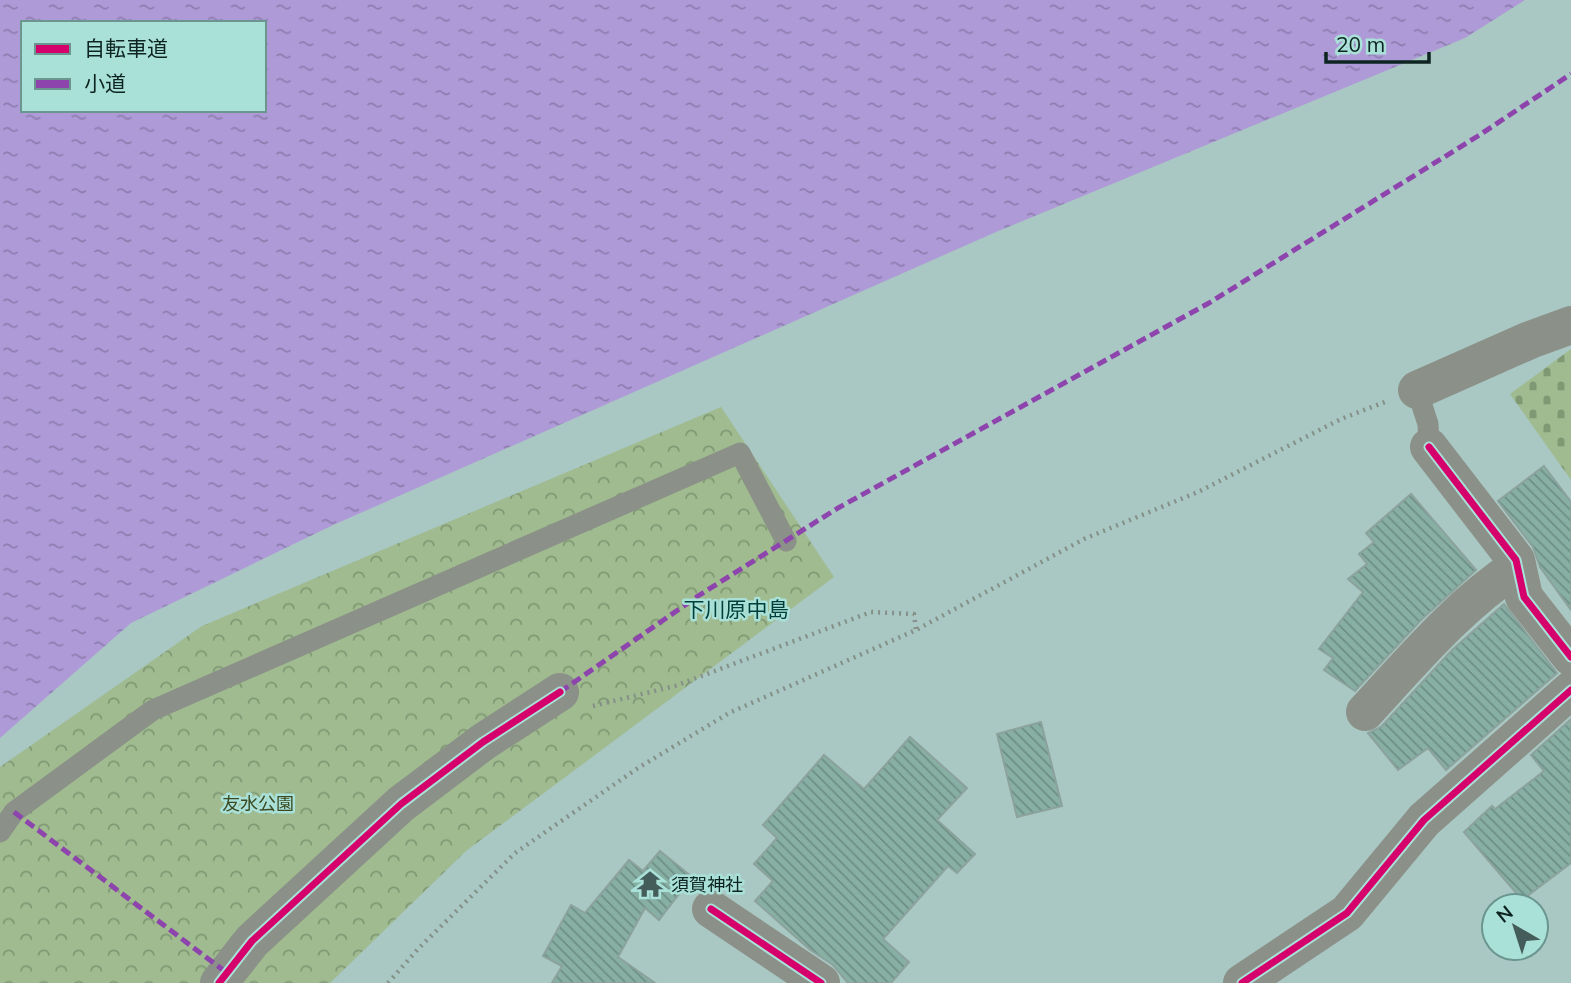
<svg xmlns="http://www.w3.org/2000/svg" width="1571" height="983" font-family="Mulish,'Noto Sans JP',sans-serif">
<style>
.cemetery{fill:url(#cemetery-stones)}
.park{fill:url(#park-crowns)}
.water{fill:url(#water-ripples);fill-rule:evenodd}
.building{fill:url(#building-back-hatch);stroke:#8ca29c;stroke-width:2}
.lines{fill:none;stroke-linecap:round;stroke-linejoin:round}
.path{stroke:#849088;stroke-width:4.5;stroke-dasharray:2 5;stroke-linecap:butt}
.lane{stroke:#8b9088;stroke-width:21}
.street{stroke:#8b9088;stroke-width:38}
.quiet{stroke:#8e44ad;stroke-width:5;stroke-dasharray:10 5;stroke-linecap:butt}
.cycleway-casing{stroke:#a9e1d8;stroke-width:11}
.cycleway{stroke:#d6006c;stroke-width:7}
.labels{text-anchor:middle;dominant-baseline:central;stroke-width:5;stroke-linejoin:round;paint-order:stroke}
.park-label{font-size:18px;fill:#3c4920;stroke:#a9e1d8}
.poi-label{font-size:18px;fill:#0d2421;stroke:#a9e1d8;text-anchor:start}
.quarter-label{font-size:21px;fill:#01403a;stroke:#a9e1d8}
</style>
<defs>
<pattern id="cemetery-stones" width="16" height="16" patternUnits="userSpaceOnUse" patternTransform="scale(1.75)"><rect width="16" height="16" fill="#9fbb8f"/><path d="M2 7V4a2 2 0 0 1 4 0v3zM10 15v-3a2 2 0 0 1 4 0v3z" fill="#809874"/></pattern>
<pattern id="park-crowns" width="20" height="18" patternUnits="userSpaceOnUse" patternTransform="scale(1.75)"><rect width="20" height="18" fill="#9fbb8f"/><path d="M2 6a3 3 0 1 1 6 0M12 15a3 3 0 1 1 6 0" fill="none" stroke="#809874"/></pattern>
<pattern id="water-ripples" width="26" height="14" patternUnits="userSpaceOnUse" patternTransform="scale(1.75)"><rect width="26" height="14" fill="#af9ad8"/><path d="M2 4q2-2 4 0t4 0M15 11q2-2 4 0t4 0" fill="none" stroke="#8d7daf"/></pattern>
<pattern id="building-back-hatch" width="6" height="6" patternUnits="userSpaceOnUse" patternTransform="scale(1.75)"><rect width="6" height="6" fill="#87afa4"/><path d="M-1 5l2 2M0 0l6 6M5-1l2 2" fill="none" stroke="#6d8e85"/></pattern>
</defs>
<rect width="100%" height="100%" fill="#a9c7c3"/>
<!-- cemetery -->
<polygon class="cemetery" points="1571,349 1571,480 1510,394"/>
<!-- park -->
<polygon class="park" points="721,407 834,577 466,851 330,983 0,983 0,767 202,626"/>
<!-- water -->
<path class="water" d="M0 0H1525L1465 38 996 232 331 526 131 623 0 738ZM23 23H264V110H23Z"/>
<!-- building -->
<g class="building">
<polygon points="1544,466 1571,502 1571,610 1540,567 1533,547 1498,501"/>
<polygon points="1411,494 1476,570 1422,619 1355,691 1324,670 1333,658 1319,649 1363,592 1348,579 1367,564 1359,554 1374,542 1366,533"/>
<polygon points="1504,604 1557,673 1446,770 1428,748 1398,770 1368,733 1381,727 1452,650"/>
<polygon points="1571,719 1571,863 1522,900 1464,832 1492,806 1495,809 1544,771 1531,755"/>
<polygon points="1041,722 1062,806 1017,817 997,734"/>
<polygon points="910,737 967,788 937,820 975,854 957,873 948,866 883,939 909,962 891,983 848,983 833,965 809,949 755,901 773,881 754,864 777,838 763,825 824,755 864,789"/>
<polygon points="660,851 692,877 659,920 645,908 618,957 655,983 552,983 562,966 543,956 571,905 585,913 629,860 643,871"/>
</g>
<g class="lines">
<!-- path -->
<g class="path">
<polyline points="593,706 675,686 871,612 914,614 916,630"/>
<polyline points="388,983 418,949 515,853 638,768 729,713 916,630 1084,539 1198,492 1341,419 1385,402"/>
</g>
<!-- lane -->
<g class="lane">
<polyline points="1417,390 1428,424 1429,447"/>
<polyline points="0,832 14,812 153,710 740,453 786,541"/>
</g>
<!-- street -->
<g class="street">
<polyline points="1417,390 1530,340 1571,325"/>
<polyline points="1429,447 1516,560 1524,597 1571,657"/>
<path d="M1365 712C1412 661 1459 605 1517 567"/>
<polyline points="711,909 821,983"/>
<polyline points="219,983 252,941 401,804 483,742 560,692"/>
<polyline points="1242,983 1347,913 1424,820 1571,690"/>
</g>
<!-- quiet -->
<g class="quiet">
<polyline points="560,692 698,596 838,508 1209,303 1478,136 1571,74"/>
<polyline points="14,812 227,973"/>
</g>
<defs>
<g id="cycleway">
<polyline points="1429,447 1516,560 1524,597 1571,657"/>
<polyline points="711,909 821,983"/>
<polyline points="219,983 252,941 401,804 483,742 560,692"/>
<polyline points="1242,983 1347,913 1424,820 1571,690"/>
</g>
</defs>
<!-- cycleway casing -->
<use href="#cycleway" class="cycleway-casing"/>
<!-- cycleway -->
<use href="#cycleway" class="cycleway"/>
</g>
<!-- icons -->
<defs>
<symbol id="temple-bare" viewBox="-9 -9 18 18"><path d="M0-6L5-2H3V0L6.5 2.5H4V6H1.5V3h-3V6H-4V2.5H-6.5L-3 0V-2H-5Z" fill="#445d5a" stroke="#a9e1d8" stroke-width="2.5" paint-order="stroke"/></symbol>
</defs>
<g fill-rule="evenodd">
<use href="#temple-bare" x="631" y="865" width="38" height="38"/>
</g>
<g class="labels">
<!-- park labels -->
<g class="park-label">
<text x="258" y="803">友水公園</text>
</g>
<!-- poi labels -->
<g class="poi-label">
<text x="671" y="884">須賀神社</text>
</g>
<!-- quarter labels -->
<g class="quarter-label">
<text x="736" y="609">下川原中島</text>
</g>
</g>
<!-- legend -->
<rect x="21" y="21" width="245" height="91" fill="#a9e1d8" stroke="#6b958f" stroke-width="2"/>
<rect x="35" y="44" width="35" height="10" fill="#d6006c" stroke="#6b958f" stroke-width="2"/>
<text x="84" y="56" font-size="21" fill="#0d2421">自転車道</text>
<rect x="35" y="79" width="35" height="10" fill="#8e44ad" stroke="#6b958f" stroke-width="2"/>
<text x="84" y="91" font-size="21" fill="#0d2421">小道</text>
<!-- north arrow -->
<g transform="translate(1515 927) rotate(321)"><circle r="33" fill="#a9e1d8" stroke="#6b958f" stroke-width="2"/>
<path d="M0-5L12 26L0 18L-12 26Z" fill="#445d5a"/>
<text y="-10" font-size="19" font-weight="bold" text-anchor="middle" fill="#0d2421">N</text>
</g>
<!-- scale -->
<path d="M1326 52v10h103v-10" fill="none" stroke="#0d2421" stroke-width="3.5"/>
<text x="1336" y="52" font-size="21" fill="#0d2421" stroke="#a9e1d8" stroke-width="5" paint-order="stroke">20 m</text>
</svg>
